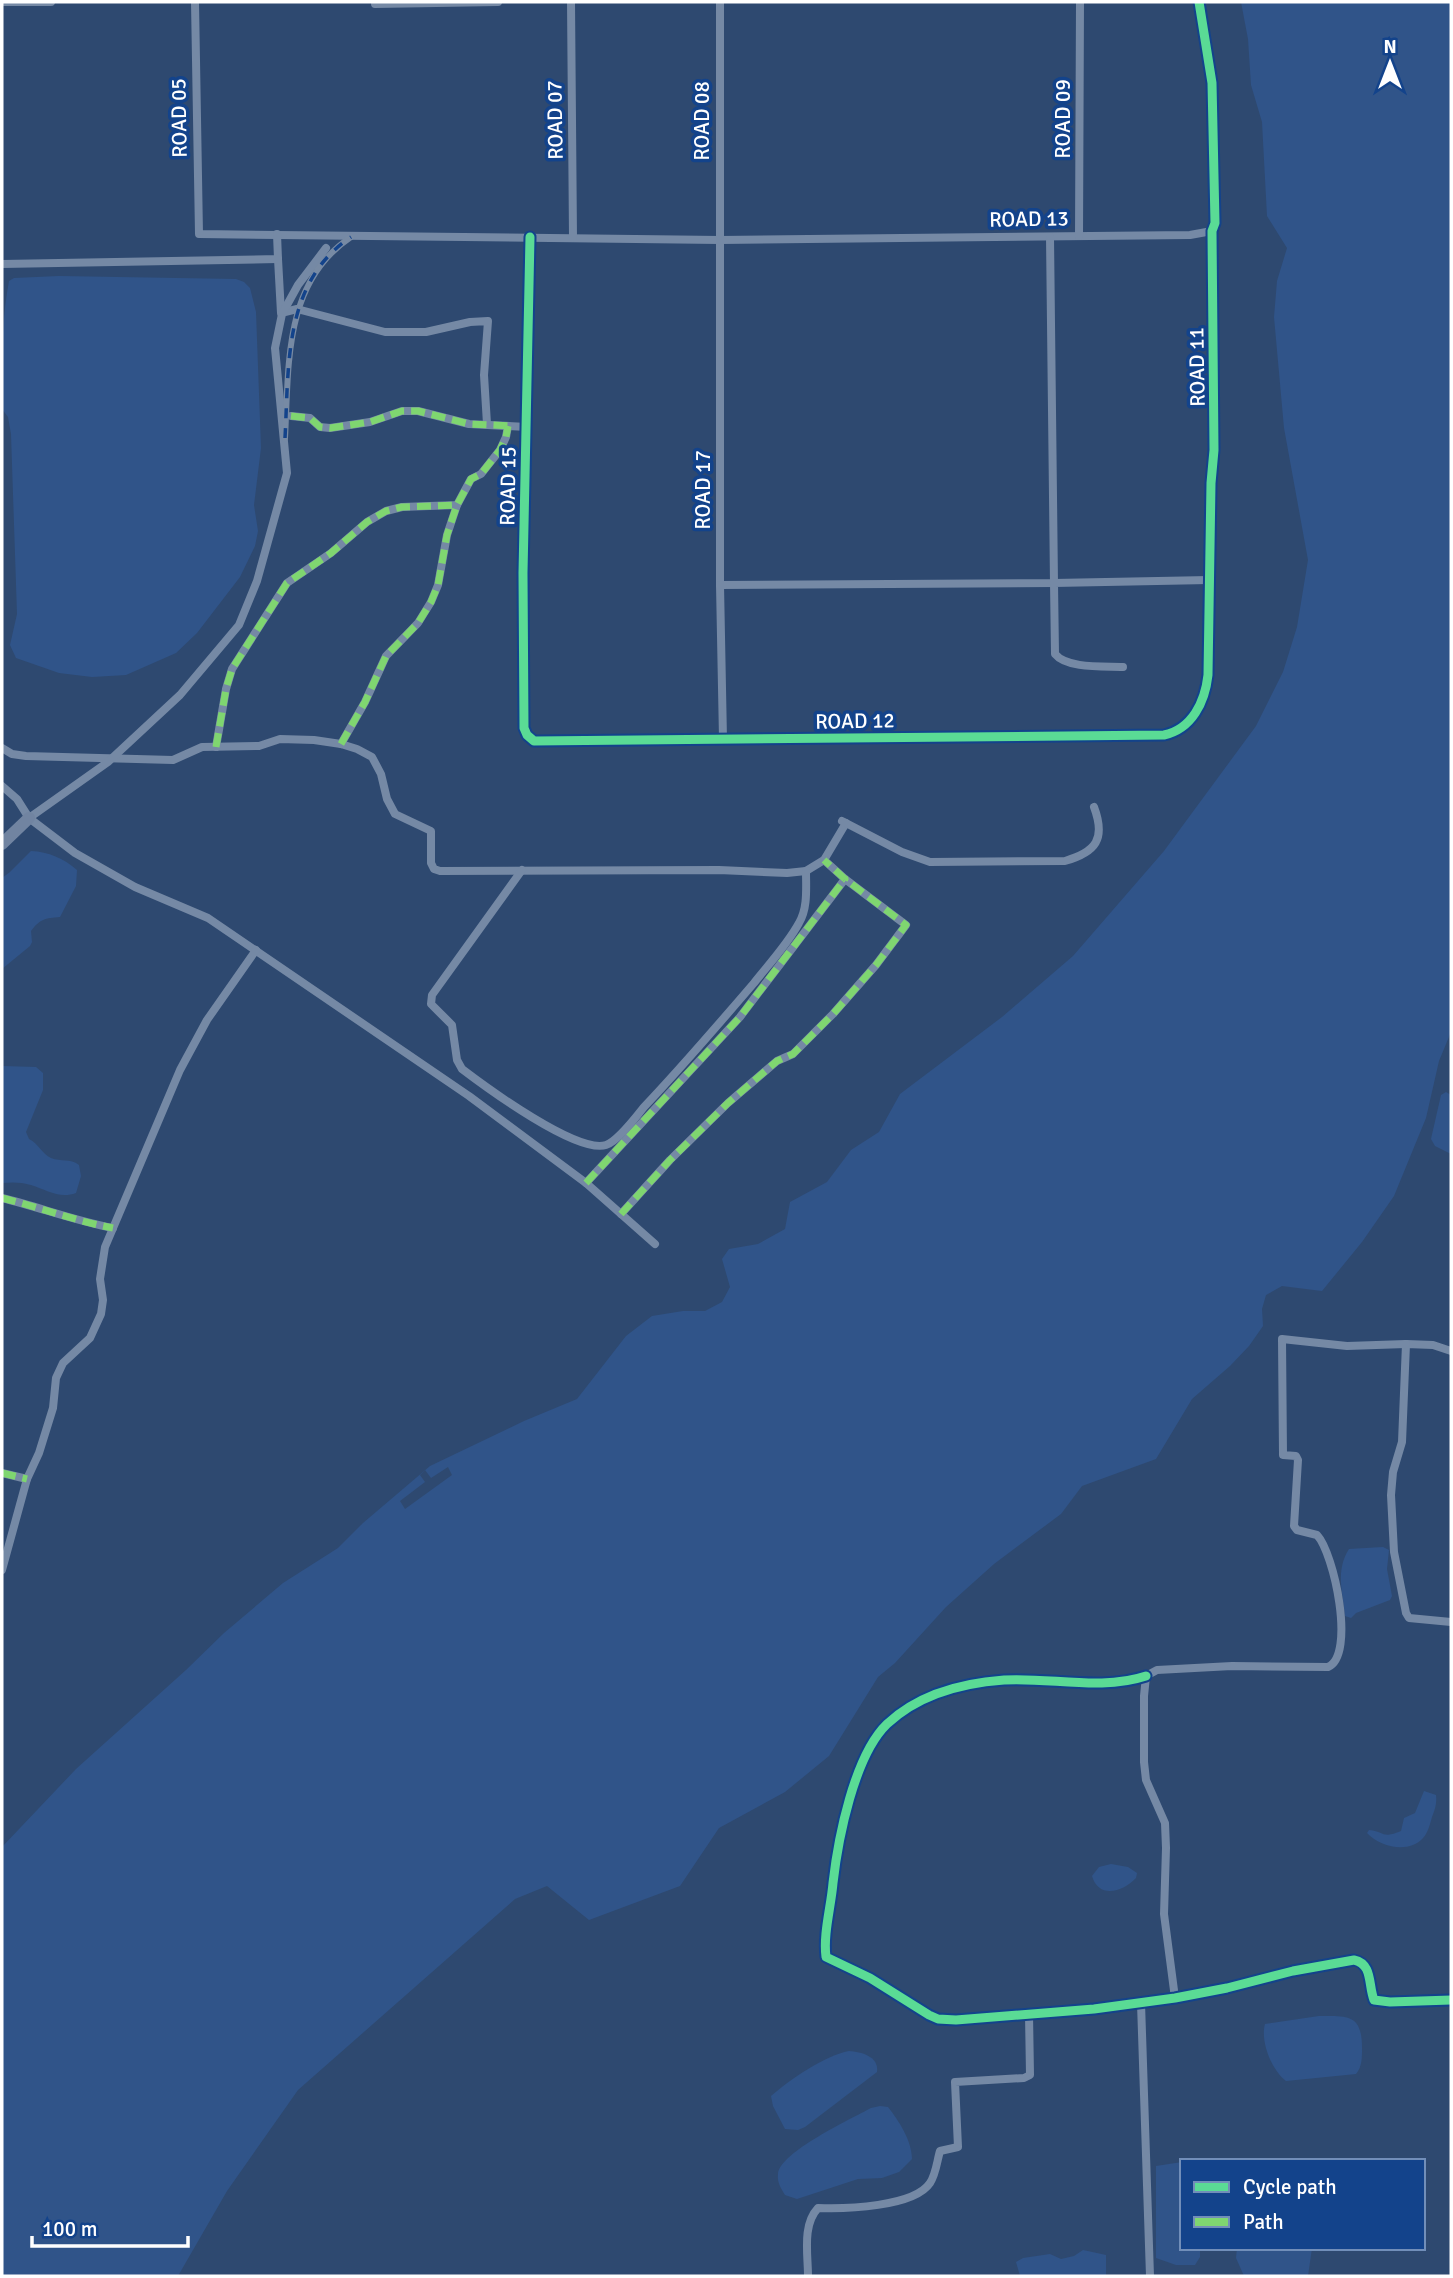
<svg xmlns="http://www.w3.org/2000/svg" width="1453" height="2278" font-family="Signika,sans-serif">
<style>
.water{fill:#305489}
.pier{fill:#2e4970}
.lines{fill:none;stroke-linecap:round;stroke-linejoin:round}
.street{stroke:#7589a5;stroke-width:8}
.secondary{stroke:#7184a1;stroke-width:12}
.rail-casing{stroke:#778aa4;stroke-width:6}
.rail{stroke:#13438b;stroke-width:3.5;stroke-dasharray:10;stroke-linecap:butt}
.quiet{stroke:#7fd670;stroke-width:7;stroke-dasharray:14 7;stroke-linecap:butt}
.cycleway-casing{stroke:#13438b;stroke-width:13}
.cycleway{stroke:#5adb95;stroke-width:9}
.labels{text-anchor:middle;dominant-baseline:central;stroke-width:7;stroke-linejoin:round;paint-order:stroke}
.street-label{font-size:21px;fill:#fff;stroke:#13438b}
</style>
<rect width="100%" height="100%" fill="#2e4970"/>
<!-- water -->
<g class="water">
<polygon points="1241,2 1451,2 1451,1032 1439,1061 1426,1118 1394,1196 1362,1242 1322,1291 1282,1286 1266,1295 1262,1309 1263,1326 1249,1346 1230,1366 1192,1399 1156,1459 1082,1486 1061,1514 994,1564 946,1607 895,1663 878,1677 829,1756 785,1792 719,1828 680,1886 589,1920 547,1886 515,1899 298,2090 227,2191 178,2276 2,2276 2,1847 76,1769 186,1670 224,1633 283,1583 338,1548 363,1523 430,1466 524,1421 577,1399 626,1336 652,1316 683,1311 705,1311 722,1302 730,1287 722,1259 729,1249 758,1244 785,1229 790,1202 827,1182 851,1150 879,1132 900,1094 1002,1017 1073,956 1164,851 1256,726 1283,672 1297,627 1308,560 1284,428 1274,317 1277,281 1287,248 1267,216 1262,122 1251,85 1248,39"/>
<path d="M59 276 236 279 244 282 250 288 256 312 261 448 254 505 258 531 255 546 240 577 197 633 176 653 126 675 92 677 59 673 16 658 10 645 17 614 11 434 8 417 2 409C2 366 1 323 9 281L14 278Z"/>
<path d="M31 851C49 852 63 858 77 870L76 886 60 917C45 918 40 919 31 931L32 942 30 946 2 969V878L10 872Z"/>
<path d="M2 1066 36 1067 43 1073V1090L26 1132 29 1139C39 1144 42 1154 51 1158 61 1162 70 1158 79 1165L81 1176 76 1193C59 1199 47 1190 31 1185 22 1182 11 1182 2 1183Z"/>
<polygon points="1446,1092 1451,1095 1451,1154 1435,1146 1431,1139 1441,1095"/>
<path d="M1383 1547 1389 1550 1387 1569 1392 1596 1390 1600 1356 1613 1351 1618 1345 1616C1343 1592 1335 1571 1349 1549Z"/>
<path d="M1424 1791 1436 1795C1437 1804 1435 1809 1432 1817 1430 1824 1428 1833 1423 1838 1409 1854 1380 1847 1367 1833L1369 1830C1386 1832 1381 1839 1401 1831L1404 1818 1415 1813Z"/>
<path d="M1111 1864 1128 1867 1137 1873 1136 1878C1124 1891 1099 1900 1092 1876L1099 1867Z"/>
<path d="M1319 2016C1348 2016 1362 2014 1362 2048 1362 2058 1362 2067 1356 2074L1286 2081C1272 2071 1260 2041 1265 2024Z"/>
<path d="M849 2051C861 2052 879 2056 877 2072L805 2127 798 2130 785 2129 773 2106 771 2096C789 2080 826 2055 849 2051Z"/>
<path d="M880 2106 888 2107C899 2121 912 2141 912 2159L899 2172 882 2178 858 2179 797 2199 785 2195C781 2188 777 2183 778 2174 780 2152 851 2119 871 2108Z"/>
<polygon points="1182,2162 1182,2248 1200,2248 1200,2257 1195,2265 1176,2265 1156,2258 1156,2166"/>
<polygon points="1237,2248 1312,2248 1308,2276 1244,2276 1236,2258"/>
<polygon points="1083,2250 1106,2255 1106,2276 1020,2276 1016,2262 1023,2258 1050,2254 1061,2259 1074,2256"/>
</g>
<!-- pier -->
<polygon class="pier" points="448,1467 452,1475 405,1509 400,1501 425,1482 420,1475 425,1470 431,1478"/>
<g class="lines">
<!-- street -->
<g class="street">
<polyline points="2,2 51,2"/>
<polyline points="195,2 199,234 720,240 1190,235 1212,231"/>
<polyline points="571,2 573,238"/>
<polyline points="720,2 720,585 723,739"/>
<polyline points="375,4 498,2"/>
<polyline points="1079,236 1080,2"/>
<path d="M530 237 523 573 524 728 527 735 534 741 1164 735C1192 729 1205 702 1208 675L1211 483 1214 450 1212 231 1215 223 1212 83 1199 2"/>
<polyline points="278,259 281,313 297,309 385,332 426,332 470,322 488,321 484,375 487,424"/>
<polyline points="2,264 278,259 277,234"/>
<polyline points="291,416 310,418 320,427 330,428 370,422 402,411 418,411 469,424 527,427"/>
<polyline points="720,585 1054,583 1050,237"/>
<path d="M1123 667C1105 666 1067 669 1055 654L1054 583 1209 580"/>
<polyline points="341,744 365,702 386,656 418,623 431,602 438,585 447,535 457,505"/>
<polyline points="216,747 226,689 232,669 287,583 331,553 367,522 386,511 402,507 457,505 471,479 481,474 500,450 506,437 508,426"/>
<polyline points="2,748 12,754 26,756 173,760 202,747 259,746 280,739 314,740 341,744 357,749 372,757 381,774 387,799 395,814 431,831 431,863 434,869 440,871 719,870 787,873 806,871 824,860 846,823"/>
<polyline points="2,786 17,799 29,818 75,853 135,887 208,918 469,1096 586,1183 655,1244"/>
<polyline points="29,818 108,762 180,695 239,625 257,581 287,473 275,348 282,314 298,285 326,248"/>
<path d="M842 821 902 852 930 862 1065 861C1096 852 1106 839 1094 807"/>
<path d="M522 870 432 995 431 1004 452 1025 457 1060 462 1069C487 1088 577 1154 606 1145 618 1141 636 1117 644 1107 682 1067 718 1025 754 983 769 964 787 945 799 923 808 908 806 888 806 871"/>
<polyline points="586,1183 740,1017 845,879 824,860"/>
<path d="M2 1198C39 1207 75 1221 113 1228"/>
<polyline points="621,1214 670,1160 728,1103 777,1061 793,1054 833,1014 876,965 906,925 845,879"/>
<polyline points="1451,1351 1433,1345 1406,1344 1402,1442 1393,1472 1391,1495 1394,1552 1406,1613 1409,1618 1451,1622"/>
<polyline points="2,1473 27,1479"/>
<polyline points="2,1570 27,1479 39,1453 53,1408 56,1378 63,1363 90,1338 101,1314 103,1300 100,1279 105,1247 180,1070 207,1020 256,950"/>
<path d="M1146 1676C1101 1691 1050 1677 1004 1680 962 1683 918 1695 887 1724 854 1756 838 1839 833 1883 831 1907 823 1934 826 1957L870 1978 929 2015 938 2019 956 2020 1094 2009 1175 1998 1227 1988 1293 1971 1354 1960C1373 1964 1368 1985 1374 2000L1390 2002 1451 2000"/>
<path d="M1175 1998 1164 1914 1166 1848 1165 1823 1146 1780 1144 1762V1696L1146 1676 1157 1670 1232 1666 1328 1667C1356 1655 1334 1553 1317 1535L1297 1530 1294 1526 1298 1460 1296 1456 1283 1455 1282 1339 1347 1346 1406 1344"/>
<polyline points="1141,2003 1150,2276"/>
<path d="M808 2276C808 2254 802 2225 818 2208 845 2209 914 2207 930 2183 936 2174 937 2161 940 2151L958 2147 955 2082 1024 2078 1030 2075 1029 2014"/>
</g>
<!-- secondary -->
<polyline class="secondary" points="2,844 29,818"/>
<defs>
<path id="rail" d="M285 438C289 366 283 282 351 237"/>
</defs>
<!-- rail casing -->
<use href="#rail" class="rail-casing"/>
<!-- rail -->
<use href="#rail" class="rail"/>
<!-- quiet -->
<g class="quiet">
<polyline points="291,416 310,418 320,427 330,428 370,422 402,411 418,411 469,424 514,426"/>
<polyline points="341,744 365,702 386,656 418,623 431,602 438,585 447,535 457,505"/>
<polyline points="216,747 226,689 232,669 287,583 331,553 367,522 386,511 402,507 457,505 471,479 481,474 500,450 506,437 508,426"/>
<polyline points="586,1183 740,1017 845,879 824,860"/>
<path d="M2 1198C39 1207 75 1221 113 1228"/>
<polyline points="621,1214 670,1160 728,1103 777,1061 793,1054 833,1014 876,965 906,925 845,879"/>
<polyline points="2,1473 27,1479"/>
</g>
<defs>
<g id="cycleway">
<path d="M530 237 523 573 524 728 527 735 534 741 1164 735C1192 729 1205 702 1208 675L1211 483 1214 450 1212 231 1215 223 1212 83 1199 2"/>
<path d="M1146 1676C1101 1691 1050 1677 1004 1680 962 1683 918 1695 887 1724 854 1756 838 1839 833 1883 831 1907 823 1934 826 1957L870 1978 929 2015 938 2019 956 2020 1094 2009 1175 1998 1227 1988 1293 1971 1354 1960C1373 1964 1368 1985 1374 2000L1390 2002 1451 2000"/>
</g>
</defs>
<!-- cycleway casing -->
<use href="#cycleway" class="cycleway-casing"/>
<!-- cycleway -->
<use href="#cycleway" class="cycleway"/>
</g>
<g class="labels">
<!-- street labels -->
<g class="street-label">
<text transform="translate(179 118) rotate(-91)">ROAD 05</text>
<text transform="translate(1063 119) rotate(-90)">ROAD 09</text>
<text transform="translate(555 120) rotate(-91)">ROAD 07</text>
<text transform="translate(702 121) rotate(-90)">ROAD 08</text>
<text transform="translate(1029 219) rotate(-1)">ROAD 13</text>
<text transform="translate(1197 367) rotate(-91)">ROAD 11</text>
<text transform="translate(508 486) rotate(-89)">ROAD 15</text>
<text transform="translate(703 490) rotate(-90)">ROAD 17</text>
<text transform="translate(855 721) rotate(-1)">ROAD 12</text>
</g>
</g>
<!-- border -->
<rect width="1453" height="2278" fill="none" stroke="#ffffff" stroke-width="7"/>
<!-- legend -->
<rect x="1180" y="2159" width="245" height="91" fill="#13438b" stroke="#718eb9" stroke-width="2"/>
<rect x="1194" y="2182" width="35" height="10" fill="#5adb95" stroke="#718eb9" stroke-width="2"/>
<text x="1243" y="2194" font-size="21" fill="#ffffff">Cycle path</text>
<rect x="1194" y="2217" width="35" height="10" fill="#7fd670" stroke="#718eb9" stroke-width="2"/>
<text x="1243" y="2229" font-size="21" fill="#ffffff">Path</text>
<!-- north arrow -->
<g transform="translate(1390 63)" stroke="#13438b" stroke-width="5" paint-order="stroke">
<path d="M0-5L12 26L0 18L-12 26Z" fill="#ffffff"/>
<text y="-10" font-size="19" font-weight="bold" text-anchor="middle" fill="#ffffff">N</text>
</g>
<!-- scale -->
<path d="M32 2236v10h156v-10" fill="none" stroke="#ffffff" stroke-width="3.5"/>
<text x="42" y="2236" font-size="21" fill="#ffffff" stroke="#13438b" stroke-width="5" paint-order="stroke">100 m</text>
</svg>
